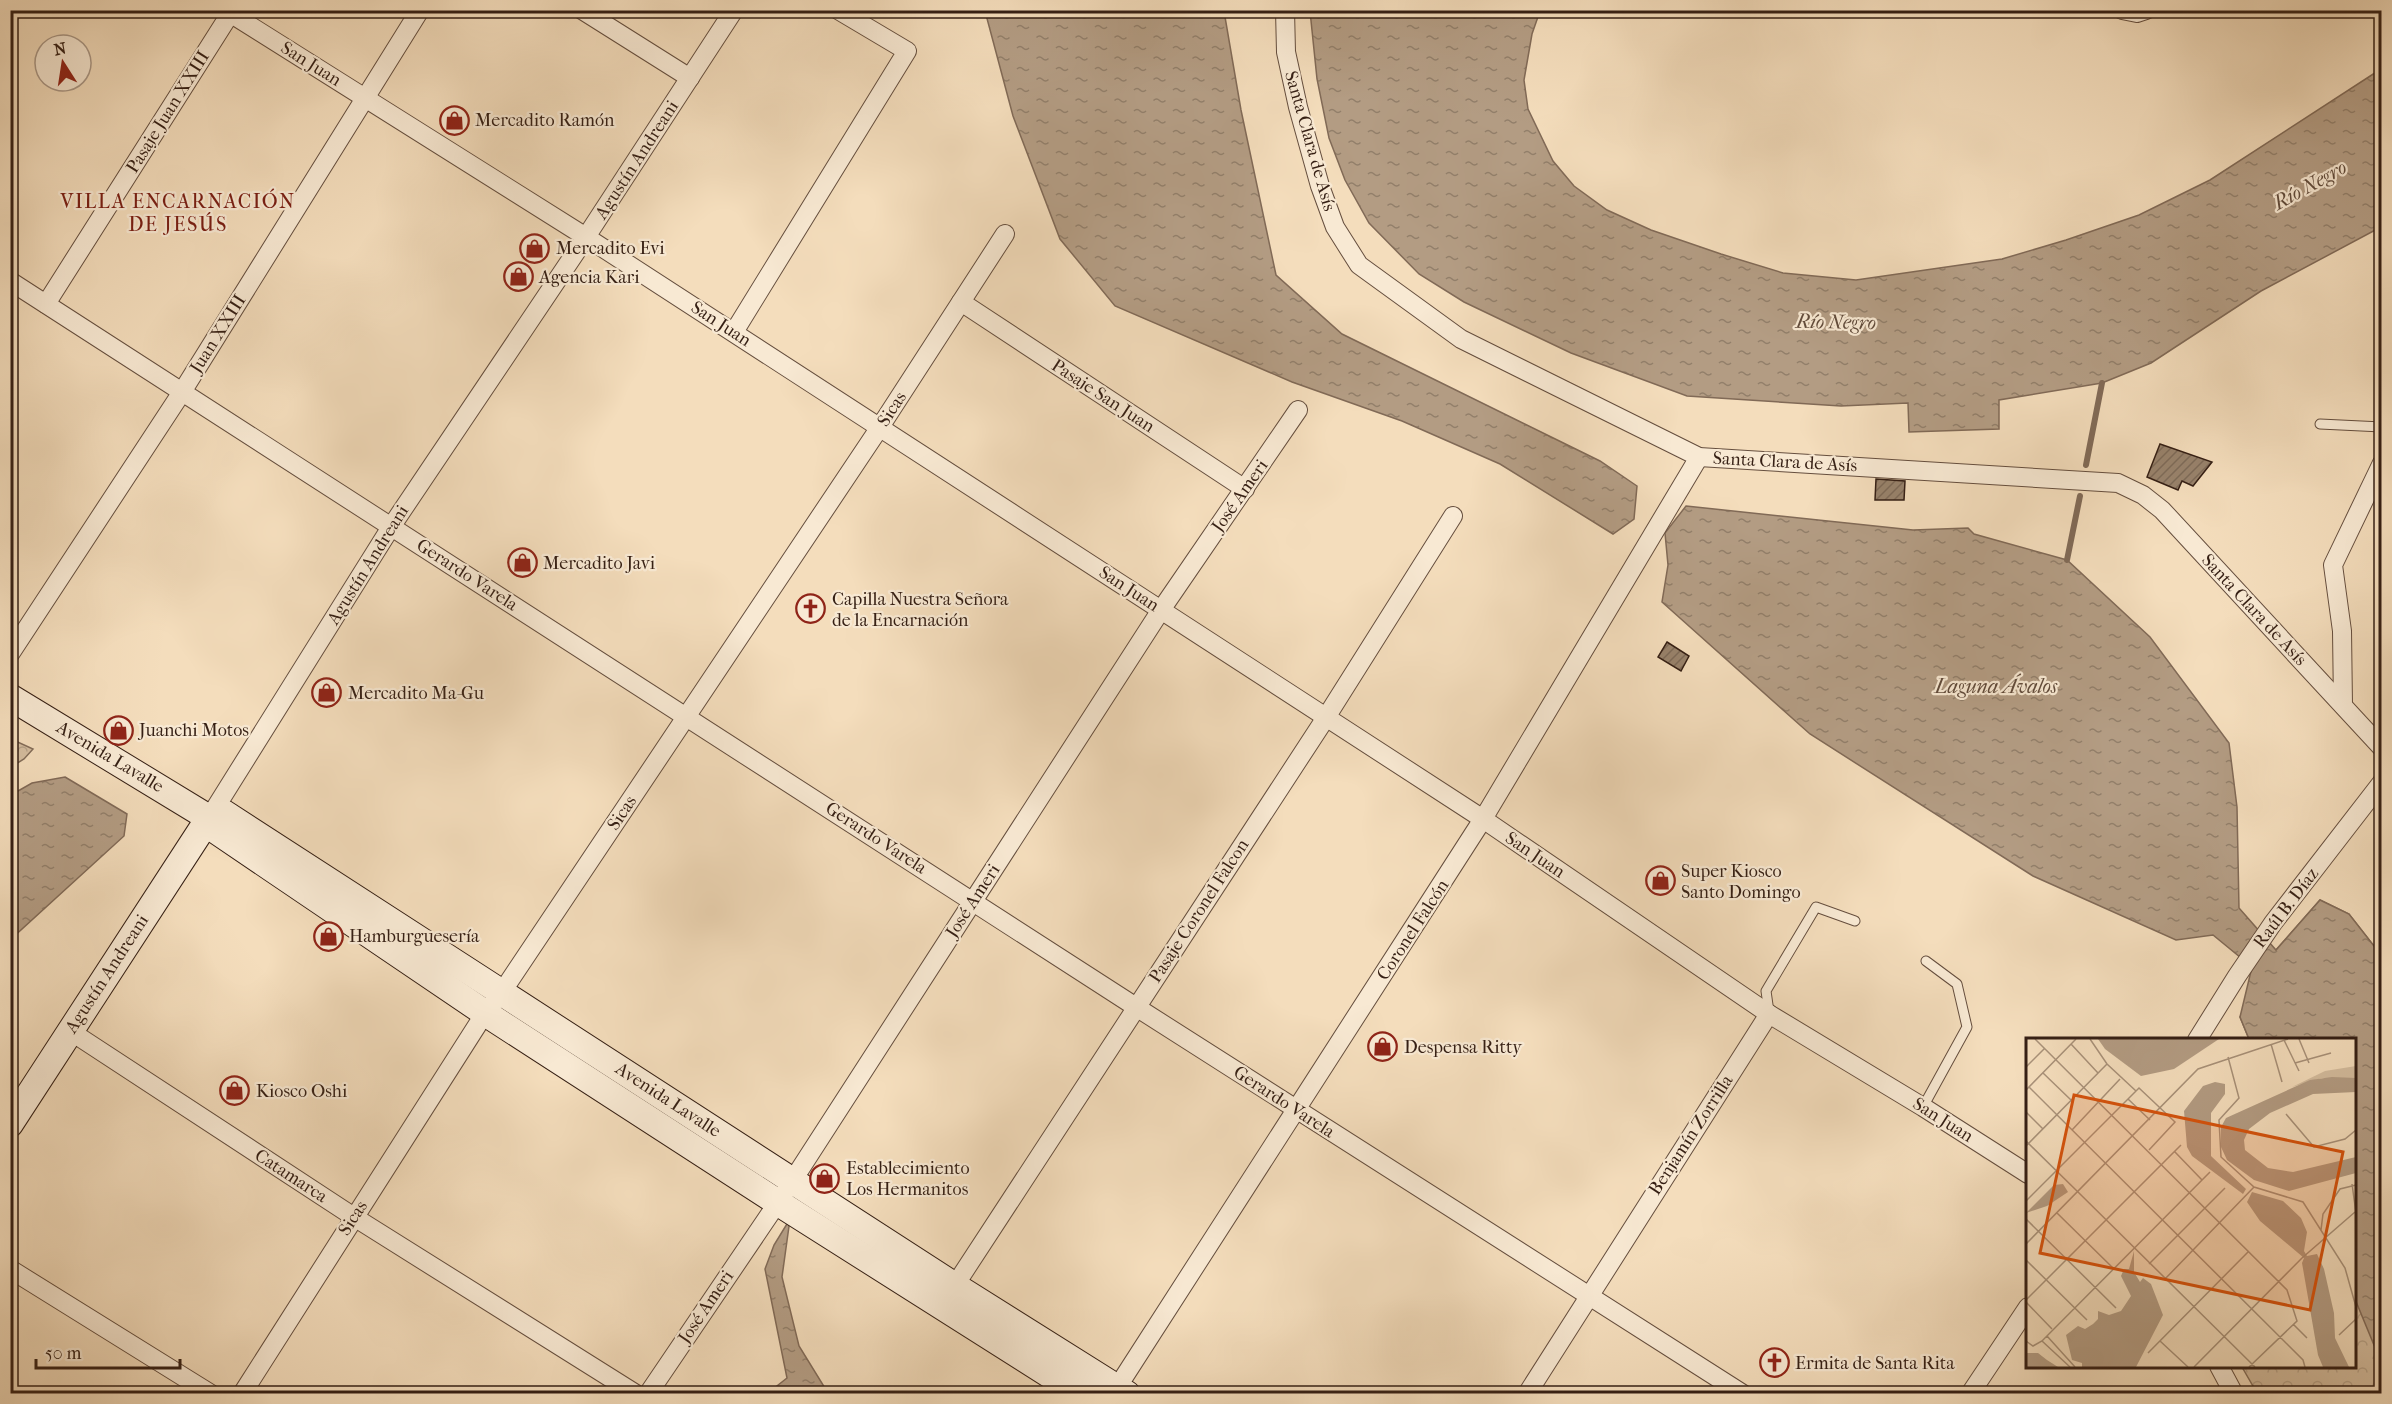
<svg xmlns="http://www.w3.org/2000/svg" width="2392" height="1404" font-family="'IM FELL French Canon',serif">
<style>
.forest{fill:url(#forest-crowns);stroke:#846e5a;stroke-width:1.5}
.water{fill:url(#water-ripples);stroke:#816a57;stroke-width:1.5}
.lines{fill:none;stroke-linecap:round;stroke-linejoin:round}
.stream{stroke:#816a57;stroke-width:6}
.building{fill:url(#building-hatch);stroke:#351f14;stroke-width:1.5}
.lane-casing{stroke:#654e3e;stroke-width:11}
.street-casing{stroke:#654e3e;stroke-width:20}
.secondary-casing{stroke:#351f14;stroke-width:28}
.lane{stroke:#f8e9d3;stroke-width:9}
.street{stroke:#f8e9d3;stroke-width:18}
.secondary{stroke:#f8e9d3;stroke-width:26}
.labels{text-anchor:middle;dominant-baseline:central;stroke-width:4.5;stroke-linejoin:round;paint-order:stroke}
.street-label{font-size:18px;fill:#351f14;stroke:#f8e9d3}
.poi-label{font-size:18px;fill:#351f14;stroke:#f8e9d3;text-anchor:start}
.water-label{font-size:20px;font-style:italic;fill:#614b3b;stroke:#f8e9d3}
.neighbourhood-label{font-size:20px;letter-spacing:1.5px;fill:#7a1f14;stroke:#f8e9d3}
.inset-road{fill:none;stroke:#a89179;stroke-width:1.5}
.view{fill:#d6530d;fill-opacity:0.15;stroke:#d6530d;stroke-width:3}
.inset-edge{fill:none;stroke:#351f14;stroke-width:3}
</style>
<defs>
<pattern id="forest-crowns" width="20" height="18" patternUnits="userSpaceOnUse" patternTransform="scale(1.5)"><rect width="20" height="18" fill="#d4bd9f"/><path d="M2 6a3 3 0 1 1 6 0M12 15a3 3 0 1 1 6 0" fill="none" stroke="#b7a288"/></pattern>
<pattern id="water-ripples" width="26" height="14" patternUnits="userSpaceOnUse" patternTransform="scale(1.5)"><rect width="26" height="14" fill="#b39c83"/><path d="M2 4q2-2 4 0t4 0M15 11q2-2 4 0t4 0" fill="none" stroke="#927f6a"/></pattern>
<pattern id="building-hatch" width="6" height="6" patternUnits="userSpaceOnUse" patternTransform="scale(1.5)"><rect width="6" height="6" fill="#98826b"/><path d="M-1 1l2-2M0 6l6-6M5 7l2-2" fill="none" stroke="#7d6a57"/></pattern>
</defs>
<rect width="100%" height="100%" fill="#f4ddbc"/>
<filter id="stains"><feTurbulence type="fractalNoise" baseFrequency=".00333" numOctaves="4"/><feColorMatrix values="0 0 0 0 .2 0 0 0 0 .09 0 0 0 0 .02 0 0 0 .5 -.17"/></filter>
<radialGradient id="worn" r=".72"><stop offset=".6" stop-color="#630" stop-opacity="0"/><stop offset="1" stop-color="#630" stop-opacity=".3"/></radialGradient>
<!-- forest -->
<g class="forest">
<polygon points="11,739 33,749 24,759 11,767"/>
<polygon points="2320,900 2349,914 2381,955 2381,1393 2257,1393 2242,1367 2354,1366 2354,1040 2249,1039 2240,1017 2276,950"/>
</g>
<!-- water -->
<g class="water">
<polygon points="985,11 1224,11 1241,110 1276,275 1342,334 1600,461 1637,486 1634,519 1613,534 1500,464 1402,421 1292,382 1115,306 1060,239 1013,116"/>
<polygon points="1310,11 1540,11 1532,34 1524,80 1528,109 1553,161 1574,186 1607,210 1651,230 1721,254 1783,273 1856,280 2002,259 2066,240 2139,215 2210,180 2381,69 2381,227 2261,291 2151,363 2102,383 1999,400 1999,429 1909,432 1908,403 1841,406 1687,396 1571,353 1464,302 1419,274 1369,223 1345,180 1329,138 1317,79"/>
<polygon points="1686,506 1913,530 1968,528 1974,534 2067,560 2150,637 2229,743 2237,807 2239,908 2276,950 2320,900 2349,914 2381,955 2381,1362 2355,1299 2354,1040 2249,1039 2240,1017 2252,967 2213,935 2176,940 2033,876 1810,734 1662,602 1668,565 1665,533"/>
<polygon points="65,777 127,814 124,836 11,939 11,795 32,783"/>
<polygon points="790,1219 782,1277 799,1346 828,1393 768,1393 787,1378 765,1269 774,1245"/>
</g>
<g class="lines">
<!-- stream -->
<g class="stream">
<polyline points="2086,465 2102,383"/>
<polyline points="2067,560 2080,496"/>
</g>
</g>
<!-- building -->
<g class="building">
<polygon points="2160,444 2212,462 2193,486 2182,481 2178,490 2147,477"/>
<polygon points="1876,479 1905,481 1904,500 1875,500"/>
<polygon points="1667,642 1689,656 1681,671 1658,657"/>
</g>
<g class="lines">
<defs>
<g id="lane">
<polyline points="2320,424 2382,427"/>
<polyline points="1769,1012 1766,991 1816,907 1855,921"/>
<polyline points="1923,1107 1967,1027 1957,984 1926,961"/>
</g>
<g id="street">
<polyline points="225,10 586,237 1483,819 1769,1014 1923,1107 2028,1174"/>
<polyline points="582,10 690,78"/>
<polyline points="1285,10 1286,52 1298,107 1320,186 1335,227 1359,265 1461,339 1699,457 2118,483 2143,495 2162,510 2382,748"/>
<polyline points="2122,10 2137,13 2146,10"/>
<polyline points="10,14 12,10"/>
<polyline points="10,281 1136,1007 1743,1394"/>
<polyline points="961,302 1245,489"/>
<polyline points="46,304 230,14 230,10"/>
<polyline points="734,332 907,51 838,10"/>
<polyline points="10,654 182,392 420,10"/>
<polyline points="2343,705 2342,631 2333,565 2382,463"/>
<polyline points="209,818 391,527 586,237 734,10"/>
<polyline points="70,1031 354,1217 636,1394"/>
<polyline points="2197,1040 2237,976 2273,923 2382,782"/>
<polyline points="10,1269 211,1394"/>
<polyline points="948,1296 1325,719 1453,516"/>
<polyline points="2219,1366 2234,1394"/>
<polyline points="242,1394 485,1013 502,992 880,427 1005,234"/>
<polyline points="648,1394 793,1180 1161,610 1298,410"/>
<polyline points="1113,1394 1483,819 1699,457"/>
<polyline points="1527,1394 1769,1014"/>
<polyline points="1970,1394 2028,1307"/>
</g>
<g id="secondary">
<polyline points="10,697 209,818 215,830 485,1013 777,1202 1080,1394"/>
<polyline points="209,818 224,813 955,1286 1127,1394"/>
<polyline points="10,1124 209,818"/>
</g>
</defs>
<!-- lane casing -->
<use href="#lane" class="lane-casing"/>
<!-- street casing -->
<use href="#street" class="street-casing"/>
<!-- secondary casing -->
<use href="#secondary" class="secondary-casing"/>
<!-- lane -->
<use href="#lane" class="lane"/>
<!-- street -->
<use href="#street" class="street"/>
<!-- secondary -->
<use href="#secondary" class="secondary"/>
</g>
<!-- icons -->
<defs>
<symbol id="shop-ring" viewBox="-11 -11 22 22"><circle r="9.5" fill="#f8e9d3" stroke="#8f2418" stroke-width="1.5"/><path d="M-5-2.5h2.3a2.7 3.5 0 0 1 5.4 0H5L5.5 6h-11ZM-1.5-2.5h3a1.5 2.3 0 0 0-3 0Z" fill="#8f2418"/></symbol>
<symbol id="church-ring" viewBox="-11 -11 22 22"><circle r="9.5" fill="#f8e9d3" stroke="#8f2418" stroke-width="1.5"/><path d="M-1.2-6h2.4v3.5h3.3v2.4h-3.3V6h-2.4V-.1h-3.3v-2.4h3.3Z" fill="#8f2418"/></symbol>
</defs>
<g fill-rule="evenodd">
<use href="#shop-ring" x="438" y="104" width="33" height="33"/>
<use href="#shop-ring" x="518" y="232" width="33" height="33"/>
<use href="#shop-ring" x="502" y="260" width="33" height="33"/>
<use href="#shop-ring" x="506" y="546" width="33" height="33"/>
<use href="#church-ring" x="794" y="592" width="33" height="33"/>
<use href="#shop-ring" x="310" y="676" width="33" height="33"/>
<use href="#shop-ring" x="102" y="714" width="33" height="33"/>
<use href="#shop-ring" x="1644" y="864" width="33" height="33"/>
<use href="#shop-ring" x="312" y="920" width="33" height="33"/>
<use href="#shop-ring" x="1366" y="1030" width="33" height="33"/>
<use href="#shop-ring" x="218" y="1074" width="33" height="33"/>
<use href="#shop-ring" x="808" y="1162" width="33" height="33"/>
<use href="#church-ring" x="1758" y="1346" width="33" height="33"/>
</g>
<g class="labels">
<!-- street labels -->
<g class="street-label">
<text transform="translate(311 64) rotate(32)">San Juan</text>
<text transform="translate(168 112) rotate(-58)">Pasaje Juan XXIII</text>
<text transform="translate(1310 141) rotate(74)">Santa Clara de Asís</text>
<text transform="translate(637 160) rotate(-57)">Agustín Andreani</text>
<text transform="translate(721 324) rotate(33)">San Juan</text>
<text transform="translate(218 334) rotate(-58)">Juan XXIII</text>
<text transform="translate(1103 396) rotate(33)">Pasaje San Juan</text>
<text transform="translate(892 409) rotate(-57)">Sicas</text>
<text transform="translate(1785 462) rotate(3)">Santa Clara de Asís</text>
<text transform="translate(1240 496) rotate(-55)">José Ameri</text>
<text transform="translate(368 565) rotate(-58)">Agustín Andreani</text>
<text transform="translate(467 575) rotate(33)">Gerardo Varela</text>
<text transform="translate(1129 589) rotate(33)">San Juan</text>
<text transform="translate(2254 610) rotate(47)">Santa Clara de Asís</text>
<text transform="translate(110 757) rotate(31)">Avenida Lavalle</text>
<text transform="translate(622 813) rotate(-56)">Sicas</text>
<text transform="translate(876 838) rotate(33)">Gerardo Varela</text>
<text transform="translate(1535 855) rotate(34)">San Juan</text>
<text transform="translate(973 901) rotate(-57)">José Ameri</text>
<text transform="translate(2286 908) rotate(-53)">Raúl B. Díaz</text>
<text transform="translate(1199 911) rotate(-57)">Pasaje Coronel Falcon</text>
<text transform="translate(1413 930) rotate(-57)">Coronel Falcón</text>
<text transform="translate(107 974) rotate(-57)">Agustín Andreani</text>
<text transform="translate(668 1100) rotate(33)">Avenida Lavalle</text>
<text transform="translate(1284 1102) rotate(33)">Gerardo Varela</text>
<text transform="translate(1943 1120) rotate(32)">San Juan</text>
<text transform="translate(1691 1135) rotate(-57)">Benjamín Zorrilla</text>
<text transform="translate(291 1176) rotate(33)">Catamarca</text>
<text transform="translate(353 1218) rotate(-57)">Sicas</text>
<text transform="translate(706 1307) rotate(-56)">José Ameri</text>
</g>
<!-- poi labels -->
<g class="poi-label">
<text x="475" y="120">Mercadito Ramón</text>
<text x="556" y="248">Mercadito Evi</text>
<text x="539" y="277">Agencia Kari</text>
<text x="543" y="563">Mercadito Javi</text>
<text x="832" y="599">Capilla Nuestra Señora<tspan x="832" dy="21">de la Encarnación</tspan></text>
<text x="348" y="693">Mercadito Ma-Gu</text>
<text x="139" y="730">Juanchi Motos</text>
<text x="1681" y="871">Super Kiosco<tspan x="1681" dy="21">Santo Domingo</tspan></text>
<text x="349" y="936">Hamburguesería</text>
<text x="1404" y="1047">Despensa Ritty</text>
<text x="256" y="1091">Kiosco Oshi</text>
<text x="846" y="1168">Establecimiento<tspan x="846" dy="21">Los Hermanitos</tspan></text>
<text x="1795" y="1363">Ermita de Santa Rita</text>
</g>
<!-- water labels -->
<g class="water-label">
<text transform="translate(2310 185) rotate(-29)">Río Negro</text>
<text transform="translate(1836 322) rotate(1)">Río Negro</text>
<text x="1996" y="686">Laguna Ávalos</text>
</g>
<!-- neighbourhood labels -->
<g class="neighbourhood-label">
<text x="178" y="201">VILLA ENCARNACIÓN<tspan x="178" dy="23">DE JESÚS</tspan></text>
</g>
</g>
<!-- overview -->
<g transform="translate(2026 1038)">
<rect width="330" height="330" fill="#f4ddbc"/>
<path d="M330 28V40H296L266 49 299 33Z" fill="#d4bd9f"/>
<path d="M72 1H193L148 31 115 38 79 11ZM306 39 330 40V54L287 56 244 75 223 91 218 102 219 112 242 130 267 134 330 119V135L263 153 228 142 201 122 195 109V89L200 80 284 42ZM189 44 199 46V56L185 75V118L220 151 217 156 166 118 161 109 158 73 177 48ZM37 146 42 154 21 168 0 175 28 147ZM226 154 257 163 275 180 281 194 278 213 281 218 291 216 298 231 308 275 309 300 323 329H297L292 317 276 225 278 220 234 183 221 164ZM108 213V234L114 244 117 240 125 246 137 277 110 329H56V325L46 322 40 297 52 288 59 291 67 286 72 281V273L83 277 95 273 105 258 95 238 98 231H103ZM12 315 21 322 32 329H0L1 315Z" fill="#b39c83"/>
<path class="inset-road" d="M9 1 261 252 271 283 223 329M64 1 81 26 110 53M273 1 283 25M258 2 273 33M45 6 72 35M245 6 256 44M202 19 213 60 193 82 195 119 228 149 277 164 319 230 330 269M269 25 305 15M0 29 18 11M17 35 45 62M3 49 277 322 279 329M0 52 50 1M102 61 124 82M0 74 17 91M260 76 288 109 319 101 330 92M46 92 94 41M0 103 52 154M0 108 81 26M149 114 176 142M326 146 330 175M52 154 229 329M0 163 113 50 149 84 123 112M31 175 87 230M0 181 90 270M295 192 297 176 314 151 330 147M0 206 172 31 262 1M0 222 61 282M123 226 199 150M139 241 228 149M0 262 155 107M0 264 26 291M267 286 281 300M313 297 330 281M21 298 49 329M0 303 7 308 16 303 184 134M16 303 44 329M134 303 162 329M122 315 223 213M168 329 276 220 329 174"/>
<path class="view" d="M48 57 317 114 284 272 14 215Z"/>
<rect width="330" height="330" class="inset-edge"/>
</g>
<!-- margin -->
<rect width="2392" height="1404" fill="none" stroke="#f4ddbc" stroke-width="36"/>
<rect x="12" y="12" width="2368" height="1380" fill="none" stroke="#351f14" stroke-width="3"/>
<rect x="18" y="18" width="2356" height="1368" fill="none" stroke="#351f14" stroke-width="1.5"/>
<!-- north arrow -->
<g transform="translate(63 63) rotate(348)"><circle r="28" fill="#f8e9d3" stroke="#aa9887" stroke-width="1.5"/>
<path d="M0-4.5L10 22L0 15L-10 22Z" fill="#8f2418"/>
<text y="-9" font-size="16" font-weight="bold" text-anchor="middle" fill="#351f14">N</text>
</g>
<!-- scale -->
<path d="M36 1359v9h144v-9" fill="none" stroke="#351f14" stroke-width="3"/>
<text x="45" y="1359" font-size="18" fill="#351f14" stroke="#f8e9d3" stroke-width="4.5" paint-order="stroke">50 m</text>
<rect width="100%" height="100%" filter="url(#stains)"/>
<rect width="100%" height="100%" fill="url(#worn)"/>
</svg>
